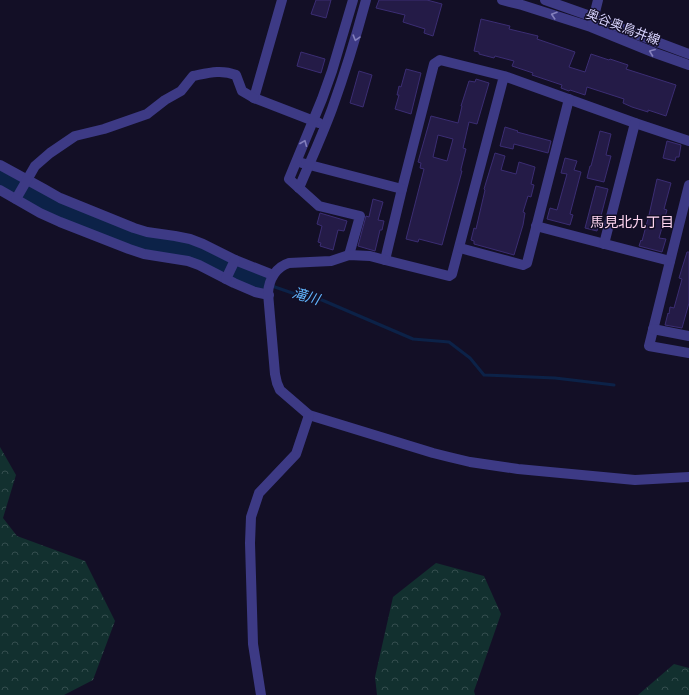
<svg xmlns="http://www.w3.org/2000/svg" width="689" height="695" font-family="'Roboto Condensed','Noto Sans JP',sans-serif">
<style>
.forest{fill:url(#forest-crowns)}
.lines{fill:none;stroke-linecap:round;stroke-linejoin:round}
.stream{stroke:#0c2248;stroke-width:3}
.river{stroke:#0c2248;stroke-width:17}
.building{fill:#241b47;stroke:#3b2d73;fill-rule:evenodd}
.minor{stroke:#3d3a85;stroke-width:10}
.tertiary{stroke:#3d3a85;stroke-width:10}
.oneway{stroke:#837fbc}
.labels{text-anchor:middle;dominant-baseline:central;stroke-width:3;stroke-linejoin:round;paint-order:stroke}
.street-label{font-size:13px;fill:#d9d4ff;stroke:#130f26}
.neighbourhood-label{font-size:14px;fill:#ffd6f0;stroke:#130f26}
.water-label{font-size:14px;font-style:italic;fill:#62b6ff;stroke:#130f26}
</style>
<defs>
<pattern id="forest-crowns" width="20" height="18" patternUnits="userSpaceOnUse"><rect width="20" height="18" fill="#12302f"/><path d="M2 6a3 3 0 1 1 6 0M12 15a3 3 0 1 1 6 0" fill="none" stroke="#344d4e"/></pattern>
</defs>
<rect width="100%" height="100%" fill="#130f26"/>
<!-- forest -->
<g class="forest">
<polygon points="0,447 16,475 3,518 17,536 85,561 115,621 93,680 64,695 0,695"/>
<polygon points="436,563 484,576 501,614 474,691 475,695 377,695 375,677 393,597"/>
<polygon points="674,664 689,668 689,695 638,695"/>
</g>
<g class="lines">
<!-- stream -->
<polyline class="stream" points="272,286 298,295 322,300 413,339 449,342 470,358 484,375 555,378 614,385"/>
<!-- river -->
<polyline class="river" points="0,178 43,202 68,213 142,241 190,251 239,273 266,284"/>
</g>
<!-- building -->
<g class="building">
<polygon points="316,0 331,0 326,18 311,14"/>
<polygon points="379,0 427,0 442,4 433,36 424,33 425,29 403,22 405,15 376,8"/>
<polygon points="481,19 510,26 509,29 538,36 537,39 575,52 569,67 585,72 591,54 609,60 610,59 628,65 626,69 676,85 666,116 648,110 648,112 632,107 623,103 624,99 587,87 585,95 570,90 569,91 561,88 562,85 532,75 533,73 512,66 514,61 495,56 494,58 479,54 479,52 474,51"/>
<polygon points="301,52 325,59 321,73 297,66"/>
<polygon points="406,69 421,73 411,114 395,109 399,95 397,95 399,86 401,87"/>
<polygon points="359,71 372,75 363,107 350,103"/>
<path d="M476 79 489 83 477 124 469 122 463 148 466 149 461 169V171H462L442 245 419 239 418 242 406 239 424 169 420 168 421 163 418 162 431 116 458 123 462 106H461L469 81 475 82ZM438 135 453 139 447 161 433 157Z"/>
<polygon points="505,127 518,131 517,132 551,141 548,153 514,144 513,149 500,146"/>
<polygon points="600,131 611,134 606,155 611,156 604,182 587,178 590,166 591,166"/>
<polygon points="667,141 681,145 679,157 676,157 675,161 663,158"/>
<polygon points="495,153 505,156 501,170 516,174 519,162 535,167 531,184 534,185 531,197 528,196 523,212 525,213 523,225 514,255 474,244 474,241 471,240 474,228 476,229 485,190 484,189"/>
<polygon points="565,158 577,161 574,170 581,172 570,214 573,215 570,225 547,219 550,208 557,210 567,174 561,173"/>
<polygon points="657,179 671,183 664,209 667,210 659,238 666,239 662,252 639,246 641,240 642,241 649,215"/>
<polygon points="596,186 608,189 597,231 585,228"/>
<polygon points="373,199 383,202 378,220 384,221 382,230 380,230 375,251 358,246 366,216 369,217"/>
<polygon points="320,213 347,221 344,231 338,230 333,250 320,246 321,243 318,242 322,226 317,224"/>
<polygon points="687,252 689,252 689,303 682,328 665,325 668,313 669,314 670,307 674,308 682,279 679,278"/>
</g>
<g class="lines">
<!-- minor -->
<g class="minor">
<polyline points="282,0 254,98 319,123"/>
<polyline points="504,76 452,274 449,276 385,260 402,189 434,64 440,60 504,76 635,123 689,141"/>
<polyline points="302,163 402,189"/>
<polyline points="0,165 44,189 60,198 134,228 147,232 175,236 190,239 203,244 235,260 273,275"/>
<polyline points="689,185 649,346 689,353"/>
<path d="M299 188C310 162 322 136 332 109 345 73 356 37 366 0"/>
<polyline points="0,190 40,213 60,222 129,249 144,254 188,261 199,265 234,283 255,292 269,295"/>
<path d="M16 199 35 166 50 153 75 136 104 129 147 114 165 100 181 91 193 76C208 73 221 69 236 75L242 91 254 98"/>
<polyline points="536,226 670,261"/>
<polyline points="604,244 635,123"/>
<polyline points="460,248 523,265 527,263 569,99"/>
<polyline points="349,255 360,216 319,206 289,179 322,99 332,71 353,0"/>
<path d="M385 260 370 256 349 255 331 261 289 263C276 267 269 279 268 293L275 374 277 383 280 390 309 415 433 453 449 457 470 462 518 469 635 480 689 477"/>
<polyline points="226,279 235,260"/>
<polyline points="653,329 689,336"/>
<polyline points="261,695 253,644 250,543 251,517 259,493 296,454 309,415"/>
</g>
<!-- tertiary -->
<g class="tertiary">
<polyline points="502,0 522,5 591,27 655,53 689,65"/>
<polyline points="545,0 593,17 625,30 689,54"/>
<polyline points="592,24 598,0"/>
</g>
</g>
<!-- one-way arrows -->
<defs><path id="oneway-chevron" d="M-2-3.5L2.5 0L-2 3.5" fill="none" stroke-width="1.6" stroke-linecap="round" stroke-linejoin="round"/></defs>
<g class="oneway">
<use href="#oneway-chevron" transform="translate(554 15) rotate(-162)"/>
<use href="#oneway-chevron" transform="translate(356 38) rotate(106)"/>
<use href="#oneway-chevron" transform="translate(652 52) rotate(-159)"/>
<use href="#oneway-chevron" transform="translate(304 143) rotate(-68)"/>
</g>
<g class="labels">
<!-- street labels -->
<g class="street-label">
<text transform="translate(623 27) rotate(21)">奥谷奥鳥井線</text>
</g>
<!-- neighbourhood labels -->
<g class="neighbourhood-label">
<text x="632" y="222">馬見北九丁目</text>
</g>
<!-- water labels -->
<g class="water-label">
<text transform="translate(306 296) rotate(16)">滝川</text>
</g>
</g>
</svg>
